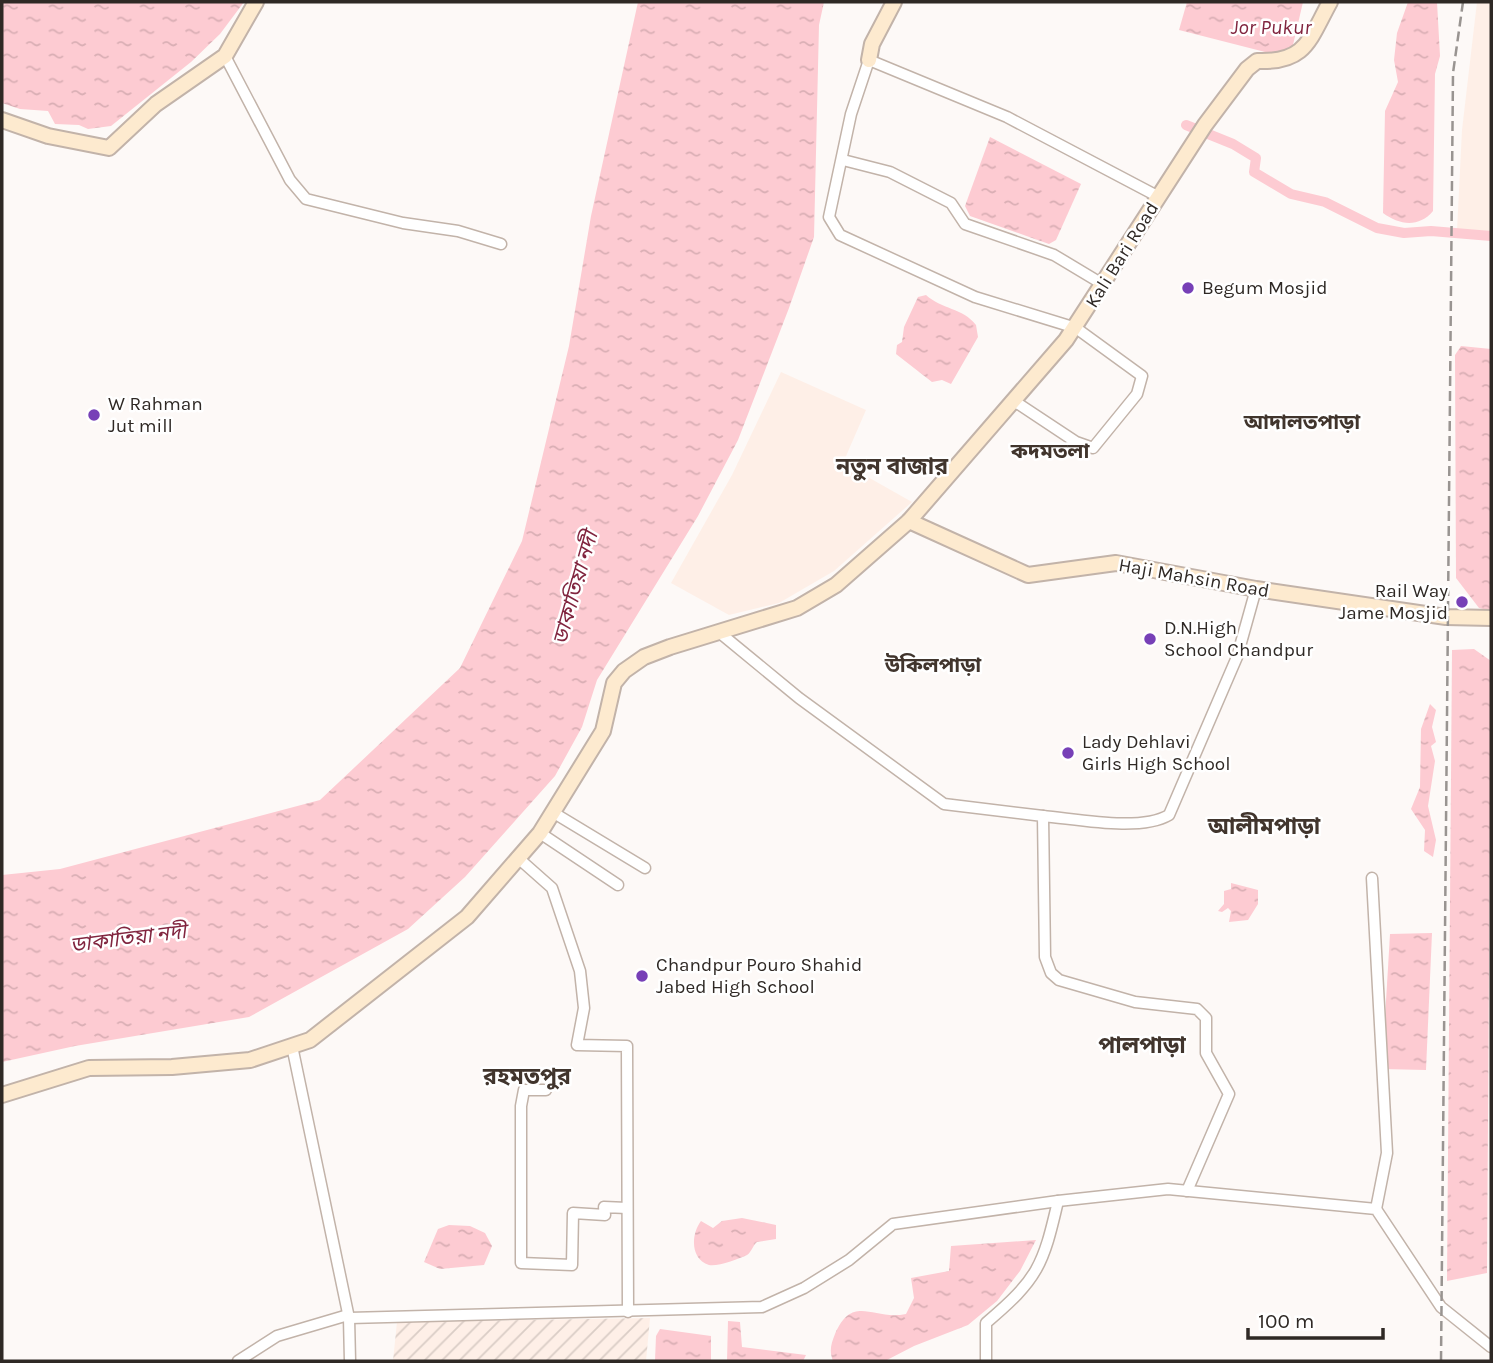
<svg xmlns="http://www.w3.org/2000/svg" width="1493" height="1363" font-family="Karla,'Noto Sans Bengali',sans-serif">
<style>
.built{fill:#feefe7}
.industrial{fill:url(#industrial-furrows)}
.water{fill:url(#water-ripples)}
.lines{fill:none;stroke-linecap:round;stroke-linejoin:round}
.canal{stroke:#fdcbd2;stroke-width:10}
.street-casing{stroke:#c2b3a9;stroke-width:13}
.secondary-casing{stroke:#c2b3a9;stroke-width:18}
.street{stroke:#fff;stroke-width:10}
.secondary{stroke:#fdeacf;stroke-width:14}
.rail{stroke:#999491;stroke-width:2.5;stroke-dasharray:10 5;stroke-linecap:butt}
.poi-dot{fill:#7740b7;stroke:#fff;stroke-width:2.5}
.labels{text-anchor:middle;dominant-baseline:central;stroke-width:5;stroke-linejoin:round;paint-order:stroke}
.street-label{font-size:19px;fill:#2f2925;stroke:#fff}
.poi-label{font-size:19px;fill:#2f2925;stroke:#fff;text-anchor:start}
.water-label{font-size:21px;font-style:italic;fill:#81253f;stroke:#fff}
.neighbourhood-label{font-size:21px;font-weight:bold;fill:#41352d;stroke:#fff}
.quarter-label{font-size:23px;font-weight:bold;fill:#41352d;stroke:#fff}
</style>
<defs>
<pattern id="industrial-furrows" width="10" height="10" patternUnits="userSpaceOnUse" patternTransform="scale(1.75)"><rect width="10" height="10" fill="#feefe7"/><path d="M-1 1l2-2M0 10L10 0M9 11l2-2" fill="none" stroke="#dacdc6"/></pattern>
<pattern id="water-ripples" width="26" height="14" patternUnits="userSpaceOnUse" patternTransform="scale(1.75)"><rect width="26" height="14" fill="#fdcbd2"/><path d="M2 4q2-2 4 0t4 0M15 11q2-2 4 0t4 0" fill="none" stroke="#d9aeb4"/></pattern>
</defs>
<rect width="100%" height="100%" fill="#fdf9f7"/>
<!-- built -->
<g class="built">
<polygon points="1477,2 1491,2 1491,234 1457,231 1462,130"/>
<polygon points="781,372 866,410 843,463 912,502 834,571 779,603 729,615 671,583 732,475"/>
</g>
<!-- industrial -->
<polygon class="industrial" points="650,1318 646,1361 393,1361 397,1322"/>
<!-- water -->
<g class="water">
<polygon points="2,2 244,2 220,34 191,62 111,126 88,129 79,125 55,124 48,111 20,109 2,103"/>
<polygon points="638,2 824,2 819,25 814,237 789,308 738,440 698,516 597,680 582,727 555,776 465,877 408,929 249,1017 75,1046 2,1062 2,875 60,869 320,800 460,668 522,541 569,346 591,216"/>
<polygon points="1187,2 1303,2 1293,45 1277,55 1179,30"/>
<path d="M1408 2H1437L1440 56 1435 74 1433 211C1419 228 1399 225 1383 213L1385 111 1398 82 1394 60 1397 33Z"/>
<polygon points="990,137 1081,184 1056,240 1049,244 970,216 965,206"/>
<path d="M926 295C941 309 963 308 976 325L978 337 951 384 942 380 932 382 896 354 897 345 902 342 904 327 918 297Z"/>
<polygon points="1461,346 1491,349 1491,611 1479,608 1456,578 1455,355"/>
<polygon points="1474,649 1491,661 1487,1273 1447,1281 1452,650"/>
<polygon points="1430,704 1436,710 1432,727 1436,742 1431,746 1435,761 1428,806 1436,840 1433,857 1424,851 1425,830 1411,809 1420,787 1421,729"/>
<polygon points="1231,883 1258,890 1258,904 1248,920 1229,922 1231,911 1228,908 1222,912 1218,911 1224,904 1224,891 1231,889"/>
<polygon points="1432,933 1426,1070 1382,1069 1390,934"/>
<path d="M742 1218 776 1225V1239L757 1242C753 1245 751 1253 747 1255 739 1259 717 1267 709 1265 690 1259 691 1234 701 1221L713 1228 722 1221Z"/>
<polygon points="449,1225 470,1226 485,1233 492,1246 484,1265 440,1269 424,1262 438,1229"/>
<path d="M1036 1240 1020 1271 997 1301 968 1325 914 1346 885 1361H833C829 1351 831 1344 835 1334 853 1293 873 1321 906 1314L914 1298 911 1278 949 1271 951 1246Z"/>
<polygon points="728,1321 740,1322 742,1347 806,1355 803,1361 727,1361"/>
<polygon points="660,1329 711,1336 711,1361 655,1361 656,1336"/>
</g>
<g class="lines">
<!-- canal -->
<polyline class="canal" points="1186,125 1233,144 1256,158 1254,172 1291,194 1325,202 1377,228 1404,233 1431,231 1491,236"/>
<defs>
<g id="street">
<polyline points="225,56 290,180 306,199 403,223 458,231 501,244"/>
<polyline points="843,160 890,172 951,203 965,224 1054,255 1104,285"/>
<polyline points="1014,401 1076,442 1093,448 1137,394 1142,376 1076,328 975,297 840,235 829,217 851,114 869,60 1007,117 1159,197"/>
<polyline points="720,633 799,698 944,804 1043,816 1045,957 1051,973 1059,980 1135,1002 1197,1009 1206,1018 1206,1053 1229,1094 1187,1191"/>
<polyline points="554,813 645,868"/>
<path d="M1043 816C1077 819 1140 832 1169 815L1237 657 1256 589"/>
<polyline points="540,833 618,885"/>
<polyline points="517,857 552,888 580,971 584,1008 577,1045 627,1046 628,1312"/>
<polyline points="1372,878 1387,1153 1376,1209"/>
<polyline points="292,1046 349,1318 350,1361"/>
<polyline points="546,1090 524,1090 521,1106 521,1263 572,1265 573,1213 605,1215 604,1207 627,1208"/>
<polyline points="349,1318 762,1307 804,1288 849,1260 893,1224 1058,1201 1168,1189 1376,1209 1441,1307 1491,1347"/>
<polyline points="238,1361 277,1336 348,1315"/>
<path d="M986 1361V1323C1038 1279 1043 1266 1058 1201"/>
</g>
<g id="secondary">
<polyline points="869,60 872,44 894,2"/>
<polyline points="2,120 48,136 109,148 156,104 225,56 256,2"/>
<polyline points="909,521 1028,575 1116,563 1256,589 1446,617 1491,618"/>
<path d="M2 1095 89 1068 172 1067 250 1060 310 1040 467 917 540 833 603 731 614 683 624 671 644 657 670 647 797 608 836 585 909 521 1066 340 1205 125 1247 69 1257 61C1306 63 1309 40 1330 2"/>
</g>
</defs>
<!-- street casing -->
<use href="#street" class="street-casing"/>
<!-- secondary casing -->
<use href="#secondary" class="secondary-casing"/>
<!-- street -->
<use href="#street" class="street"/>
<!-- secondary -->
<use href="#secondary" class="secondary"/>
<!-- rail -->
<polyline class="rail" points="1441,1361 1453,73 1463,2"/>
</g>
<!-- markers -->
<g class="poi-dot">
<circle cx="1188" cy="288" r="7"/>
<circle cx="94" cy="415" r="7"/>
<circle cx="1462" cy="602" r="7"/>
<circle cx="1150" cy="639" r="7"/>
<circle cx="1068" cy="753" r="7"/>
<circle cx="642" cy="976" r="7"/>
</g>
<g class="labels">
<!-- street labels -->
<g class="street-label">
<text transform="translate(1122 255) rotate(-58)">Kali Bari Road</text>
<text transform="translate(1194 578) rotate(10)">Haji Mahsin Road</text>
</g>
<!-- poi labels -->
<g class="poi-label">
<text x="1202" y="288">Begum Mosjid</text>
<text x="108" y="404">W Rahman<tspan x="108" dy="22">Jut mill</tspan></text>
<text x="1448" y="591" text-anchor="end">Rail Way<tspan x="1448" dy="22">Jame Mosjid</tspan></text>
<text x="1164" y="628">D.N.High<tspan x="1164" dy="22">School Chandpur</tspan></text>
<text x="1082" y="742">Lady Dehlavi<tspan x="1082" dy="22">Girls High School</tspan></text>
<text x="656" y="965">Chandpur Pouro Shahid<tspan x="656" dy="22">Jabed High School</tspan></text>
</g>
<!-- water labels -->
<g class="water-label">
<text x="1271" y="27">Jor Pukur</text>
<text transform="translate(575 588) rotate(-74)">ডাকাতিয়া নদী</text>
<text transform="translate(128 938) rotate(-7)">ডাকাতিয়া নদী</text>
</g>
<!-- neighbourhood labels -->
<g class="neighbourhood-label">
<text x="1302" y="422">আদালতপাড়া</text>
<text x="1050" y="451">কদমতলা</text>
<text x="933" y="665">উকিলপাড়া</text>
</g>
<!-- quarter labels -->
<g class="quarter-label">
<text x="892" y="466">নতুন বাজার</text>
<text x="1264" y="826">আলীমপাড়া</text>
<text x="1142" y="1045">পালপাড়া</text>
<text x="527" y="1076">রহমতপুর</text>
</g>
</g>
<!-- border -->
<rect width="1493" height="1363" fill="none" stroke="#2f2925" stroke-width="7"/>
<!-- scale -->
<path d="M1248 1328v10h135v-10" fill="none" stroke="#2f2925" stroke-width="3.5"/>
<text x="1258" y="1328" font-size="21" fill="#2f2925" stroke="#ffffff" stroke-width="5" paint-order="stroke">100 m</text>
</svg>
